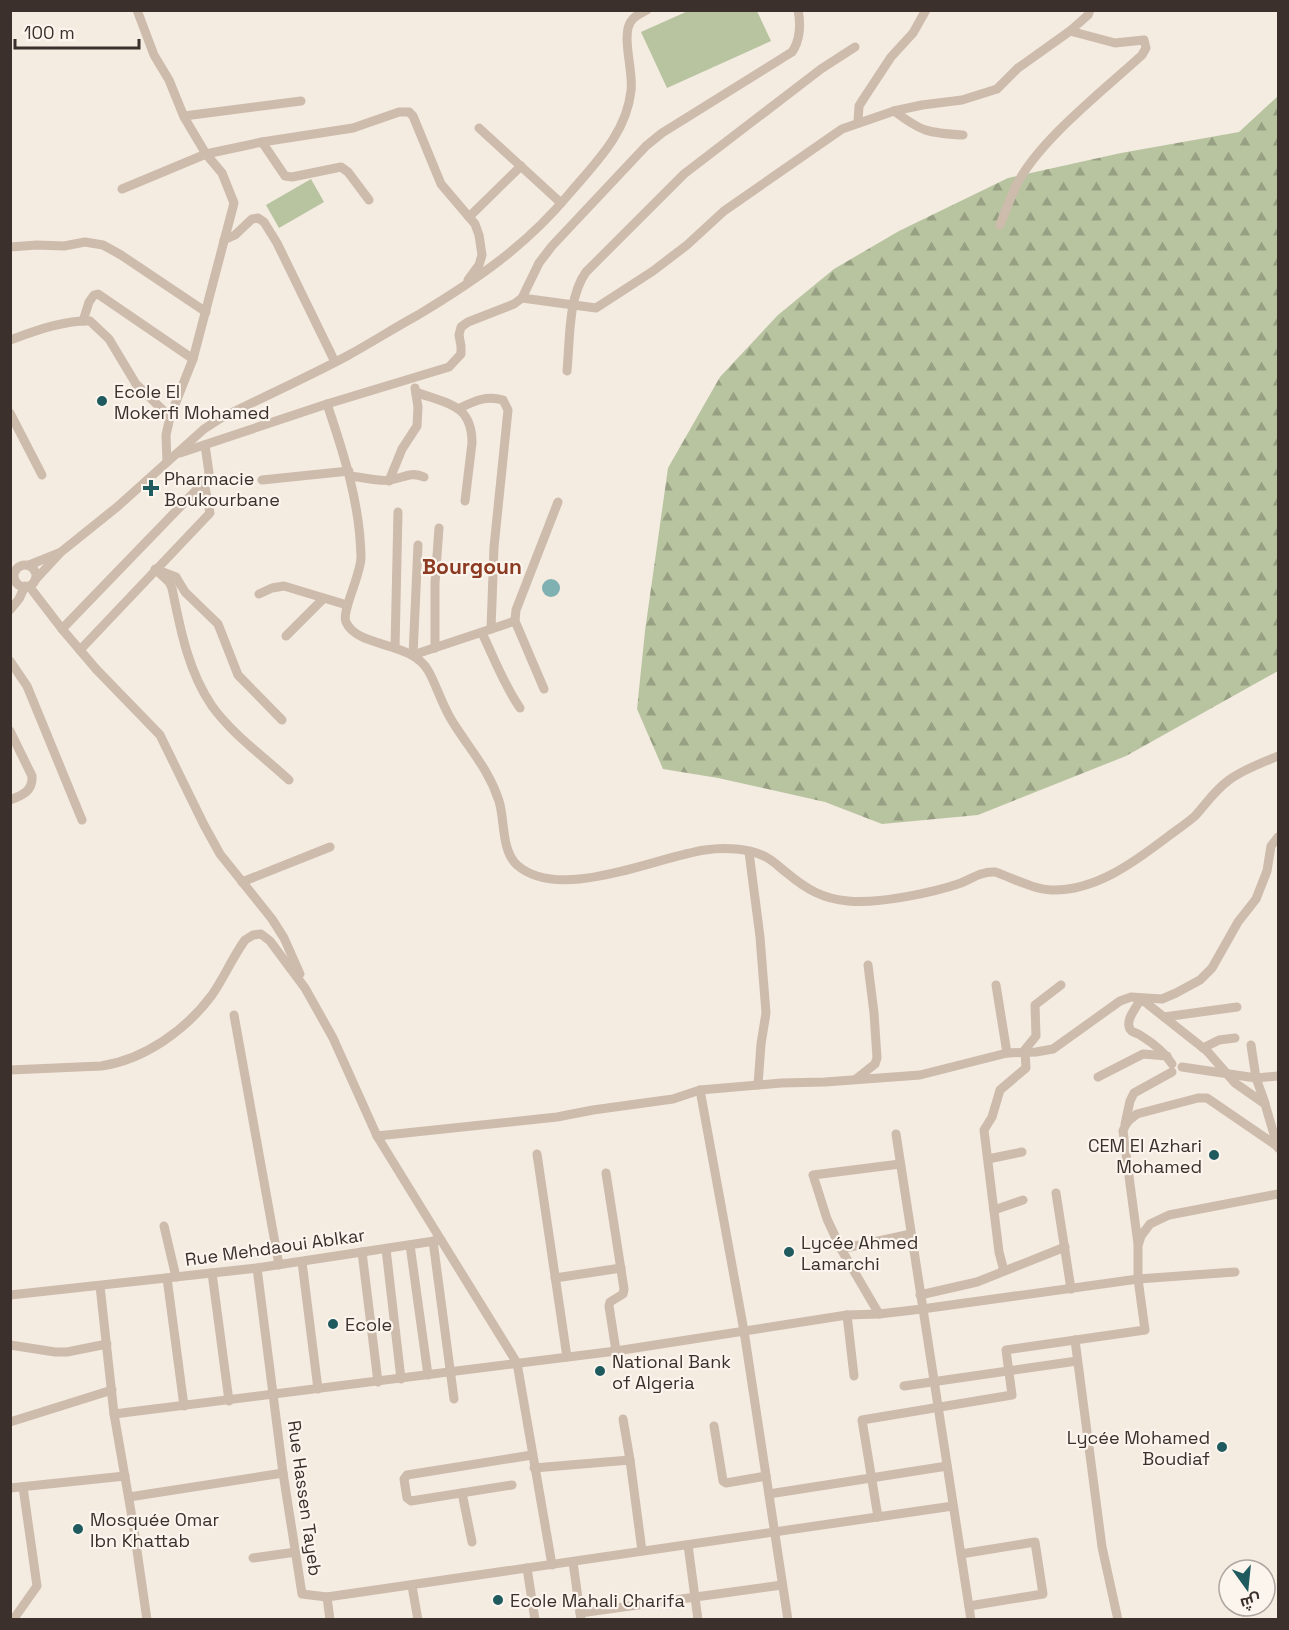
<svg xmlns="http://www.w3.org/2000/svg" width="1289" height="1630" font-family="'Space Grotesk',Cairo,sans-serif">
<style>
.grass{fill:#b8c4a0}
.forest{fill:url(#forest-firs)}
.water{fill:#7fb0b2}
.lines{fill:none;stroke-linecap:round;stroke-linejoin:round}
.minor{stroke:#cdbbac;stroke-width:9}
.poi-dot{fill:#1f5a5e;stroke:#fbf5ee;stroke-width:2}
.labels{text-anchor:middle;dominant-baseline:central;stroke-width:4.5;stroke-linejoin:round;paint-order:stroke}
.poi-label{font-size:18px;fill:#3b302b;stroke:#fbf5ee;text-anchor:start}
.street-label{font-size:18px;fill:#3b302b;stroke:#fbf5ee}
.quarter-label{font-size:21px;font-weight:bold;fill:#8c3b22;stroke:#fbf5ee}
</style>
<defs>
<pattern id="forest-firs" width="22" height="20" patternUnits="userSpaceOnUse" patternTransform="scale(1.5)"><rect width="22" height="20" fill="#b8c4a0"/><path d="M5 1l3.5 6h-7zM16 11l3.5 6h-7z" fill="#97a083"/></pattern>
</defs>
<rect width="100%" height="100%" fill="#f4ebe1"/>
<!-- grass -->
<g class="grass">
<polygon points="688,11 757,11 771,41 667,88 641,32"/>
<polygon points="311,179 324,202 279,228 266,205"/>
</g>
<!-- forest -->
<polygon class="forest" points="1278,96 1278,671 1126,756 978,815 882,824 825,802 718,778 663,769 637,709 645,631 668,468 720,377 778,315 834,269 899,231 1008,178 1121,153 1239,132"/>
<!-- water -->
<circle class="water" cx="551" cy="588" r="9"/>
<g class="lines">
<!-- minor -->
<g class="minor">
<polyline points="137,10 154,55 169,80 184,117 206,154 222,173 234,203 193,359 170,417 166,435 167,462"/>
<path d="M894 111C922 132 928 133 963 135"/>
<polyline points="184,116 301,101"/>
<polyline points="858,122 859,106 864,98 891,57 913,33 926,10"/>
<polyline points="479,128 561,203"/>
<polyline points="262,142 285,176 292,177 341,167 348,172 369,200"/>
<polyline points="122,189 206,154 262,142 353,128 399,112 409,112 413,116 441,184 475,224 479,235 482,255 479,265 468,280"/>
<polyline points="469,217 521,166"/>
<path d="M1000 225C1005 212 1010 199 1016 186 1038 141 1104 90 1142 55L1146 48 1144 40 1115 43 1070 31"/>
<polyline points="224,240 235,235 252,219 258,218 264,222 277,243 335,362"/>
<polyline points="10,247 37,245 64,246 85,242 103,245 121,255 206,312"/>
<polyline points="522,298 596,308 653,271 687,245 724,211 842,129 894,111 922,105 962,100 997,89 1018,68 1070,31 1088,15 1090,10"/>
<polyline points="83,321 89,302 94,295 98,294 193,359"/>
<path d="M10 340C35 331 64 320 90 321L109 339 136 384 170 417"/>
<path d="M567 371C570 340 568 297 586 272L684 174 821 69 855 47"/>
<path d="M416 392C446 404 472 403 472 443L465 501"/>
<path d="M327 404C344 454 360 504 361 557 361 575 341 612 346 622 358 649 412 640 429 672 438 689 443 708 454 724 471 751 489 770 499 801 505 820 501 850 517 865 560 903 655 857 705 850 724 847 749 848 766 857 774 861 780 868 787 873 806 889 823 899 848 901 878 904 932 893 961 883 973 878 982 871 995 872 1013 878 1032 889 1052 890 1095 891 1133 863 1166 838 1175 831 1186 824 1195 816 1206 804 1215 790 1229 780 1244 769 1262 763 1278 756"/>
<path d="M460 408C474 401 487 395 503 400L508 410 494 547 491 629"/>
<polyline points="10,413 42,475"/>
<path d="M180 453 327 404 449 367 461 354V346L459 335 461 327 468 322 514 304 522 298 539 263 552 246 646 146 662 133 792 52C800 41 801 24 798 10"/>
<path d="M350 476C362 477 379 482 390 480 403 478 411 471 424 477"/>
<polyline points="262,480 349,471"/>
<polyline points="389,481 402,449 417,426 418,407 415,388"/>
<polyline points="418,545 413,655 515,621"/>
<polyline points="29,565 59,553"/>
<circle cx="25" cy="576" r="11"/>
<path d="M155 569 169 582 172 588C180 628 188 671 212 706 232 734 263 756 289 780"/>
<polyline points="160,571 176,577 185,592 218,624 238,675 282,720"/>
<path d="M35 580 61 552 117 507 204 429 221 418C263 397 306 378 347 356 371 343 394 328 418 315 476 280 526 246 569 194 596 162 626 134 631 91 634 72 620 33 632 20 636 15 642 13 647 10"/>
<polyline points="29,586 62,629 96,669 160,735 204,825 220,854 272,919 284,938 300,974"/>
<polyline points="259,594 272,588 284,586 347,605"/>
<polyline points="10,610 19,599 25,586"/>
<polyline points="62,629 207,479 209,473 205,445"/>
<path d="M482 633C494 658 504 685 520 708"/>
<polyline points="286,636 323,599"/>
<polyline points="395,648 398,512"/>
<polyline points="435,648 435,583 439,528"/>
<polyline points="80,650 210,513 204,482"/>
<polyline points="10,661 27,686 82,820"/>
<polyline points="544,689 515,621 516,610 558,502"/>
<path d="M10 731 32 776C33 791 23 795 10 800"/>
<polyline points="749,852 760,937 766,1013 761,1044 758,1085"/>
<polyline points="242,882 330,847"/>
<polyline points="996,985 1007,1053"/>
<polyline points="1139,1000 1145,1002 1207,1051 1235,1083 1265,1104 1278,1148"/>
<path d="M1140 1000C1136 1008 1127 1018 1129 1026 1130 1033 1135 1032 1140 1035 1153 1043 1164 1051 1172 1064"/>
<polyline points="234,1015 279,1265"/>
<polyline points="1164,1017 1237,1007"/>
<polyline points="1251,1045 1256,1078 1265,1103"/>
<polyline points="1203,1048 1219,1040 1235,1038"/>
<polyline points="1023,1052 1036,1036 1035,1005 1061,985"/>
<polyline points="1182,1067 1256,1078 1278,1076"/>
<path d="M10 1070 101 1066C144 1060 186 1030 212 995 224 978 232 958 245 940L253 935 261 934 270 941 305 988 333 1038 377 1136 441 1240"/>
<polyline points="1098,1077 1143,1054 1167,1056"/>
<polyline points="856,1079 875,1064 877,1058 874,1013 868,965"/>
<polyline points="700,1090 744,1331 788,1620"/>
<polyline points="1125,1124 1130,1101 1134,1093 1172,1072"/>
<polyline points="896,1134 971,1620"/>
<polyline points="377,1136 557,1117 593,1110 673,1099 700,1090 781,1083 825,1082 920,1075 1007,1053 1036,1052 1053,1049 1120,1001 1131,997 1162,999 1176,993 1200,980 1212,968 1238,922 1256,899 1267,871 1271,846 1278,837"/>
<polyline points="537,1154 567,1357"/>
<polyline points="988,1159 1022,1152"/>
<polyline points="606,1173 624,1289 623,1294 610,1302 609,1306 616,1351"/>
<polyline points="1056,1193 1071,1289"/>
<polyline points="994,1210 1023,1200"/>
<polyline points="164,1226 176,1277"/>
<polyline points="433,1241 454,1399"/>
<path d="M1138 1244 1123 1131C1126 1122 1130 1119 1137 1114L1198 1098H1207L1277 1146"/>
<polyline points="410,1245 428,1375"/>
<polyline points="386,1249 401,1379"/>
<polyline points="841,1249 911,1234"/>
<polyline points="362,1252 378,1382"/>
<polyline points="302,1262 318,1389"/>
<polyline points="257,1268 283,1473 302,1594 327,1597 953,1506"/>
<polyline points="1004,1271 999,1252 984,1130 992,1117 1000,1090 1026,1068 1025,1052"/>
<polyline points="212,1273 229,1401"/>
<polyline points="167,1278 184,1406"/>
<polyline points="555,1278 621,1268"/>
<polyline points="100,1286 114,1414 133,1523 147,1620"/>
<polyline points="10,1295 257,1268 441,1240 517,1363 552,1565"/>
<polyline points="920,1295 977,1282 1065,1247"/>
<polyline points="879,1314 841,1249 827,1219 813,1175 900,1164"/>
<polyline points="847,1315 854,1376"/>
<polyline points="1075,1340 1102,1547 1118,1620"/>
<polyline points="10,1345 55,1352 67,1352 107,1344"/>
<polyline points="904,1386 1077,1361"/>
<polyline points="114,1414 616,1351 847,1315 879,1314 922,1309 1138,1279 1235,1272"/>
<polyline points="623,1419 630,1460"/>
<polyline points="10,1422 112,1390"/>
<polyline points="714,1426 723,1481 726,1483 766,1476"/>
<polyline points="534,1468 630,1460 642,1551"/>
<polyline points="512,1485 411,1501 407,1498 404,1479 407,1475 532,1455"/>
<polyline points="10,1488 125,1476"/>
<polyline points="462,1493 472,1542"/>
<polyline points="769,1494 947,1466"/>
<polyline points="129,1497 283,1473"/>
<polyline points="878,1517 862,1420 1012,1395 1006,1350 1145,1330 1138,1279 1138,1246 1141,1236 1150,1224 1169,1215 1278,1194"/>
<polyline points="688,1545 698,1620"/>
<polyline points="961,1554 1035,1542 1043,1594 969,1606"/>
<polyline points="253,1558 296,1552"/>
<polyline points="573,1562 581,1620"/>
<polyline points="527,1568 535,1620"/>
<polyline points="412,1586 418,1620"/>
<polyline points="327,1597 330,1620"/>
<polyline points="580,1613 782,1585"/>
<polyline points="13,1620 37,1586 23,1487"/>
</g>
</g>
<!-- markers -->
<g class="poi-dot">
<circle cx="102" cy="401" r="6"/>
<path d="M148 479h6v6h6v6h-6v6h-6v-6h-6v-6h6z"/>
<circle cx="1214" cy="1155" r="6"/>
<circle cx="789" cy="1252" r="6"/>
<circle cx="333" cy="1324" r="6"/>
<circle cx="600" cy="1371" r="6"/>
<circle cx="1222" cy="1447" r="6"/>
<circle cx="78" cy="1529" r="6"/>
<circle cx="498" cy="1600" r="6"/>
</g>
<g class="labels">
<!-- poi labels -->
<g class="poi-label">
<text x="114" y="391">Ecole El<tspan x="114" dy="21">Mokerfi Mohamed</tspan></text>
<text x="164" y="478">Pharmacie<tspan x="164" dy="21">Boukourbane</tspan></text>
<text x="1202" y="1145" text-anchor="end">CEM El Azhari<tspan x="1202" dy="21">Mohamed</tspan></text>
<text x="801" y="1242">Lycée Ahmed<tspan x="801" dy="21">Lamarchi</tspan></text>
<text x="345" y="1324">Ecole</text>
<text x="612" y="1361">National Bank<tspan x="612" dy="21">of Algeria</tspan></text>
<text x="1210" y="1437" text-anchor="end">Lycée Mohamed<tspan x="1210" dy="21">Boudiaf</tspan></text>
<text x="90" y="1519">Mosquée Omar<tspan x="90" dy="21">Ibn Khattab</tspan></text>
<text x="510" y="1600">Ecole Mahali Charifa</text>
</g>
<!-- street labels -->
<g class="street-label">
<text transform="translate(275 1247) rotate(-8)">Rue Mehdaoui Ablkar</text>
<text transform="translate(305 1498) rotate(82)">Rue Hassen Tayeb</text>
</g>
<!-- quarter labels -->
<g class="quarter-label">
<text x="472" y="566">Bourgoun</text>
</g>
</g>
<!-- border -->
<rect width="1289" height="1630" fill="none" stroke="#3b302b" stroke-width="24"/>
<!-- north arrow -->
<g transform="translate(1247 1588) rotate(165)"><circle r="28" fill="#fbf5ee" stroke="#aea6a0" stroke-width="1.5"/>
<path d="M0-4.5L10 22L0 15L-10 22Z" fill="#1f5a5e"/>
<text y="-9" font-size="16" font-weight="bold" text-anchor="middle" fill="#3b302b">ش</text>
</g>
<!-- scale -->
<path d="M15 39v9h124v-9" fill="none" stroke="#3b302b" stroke-width="3"/>
<text x="24" y="39" font-size="18" fill="#3b302b" stroke="#fbf5ee" stroke-width="4.5" paint-order="stroke">100 m</text>
</svg>
